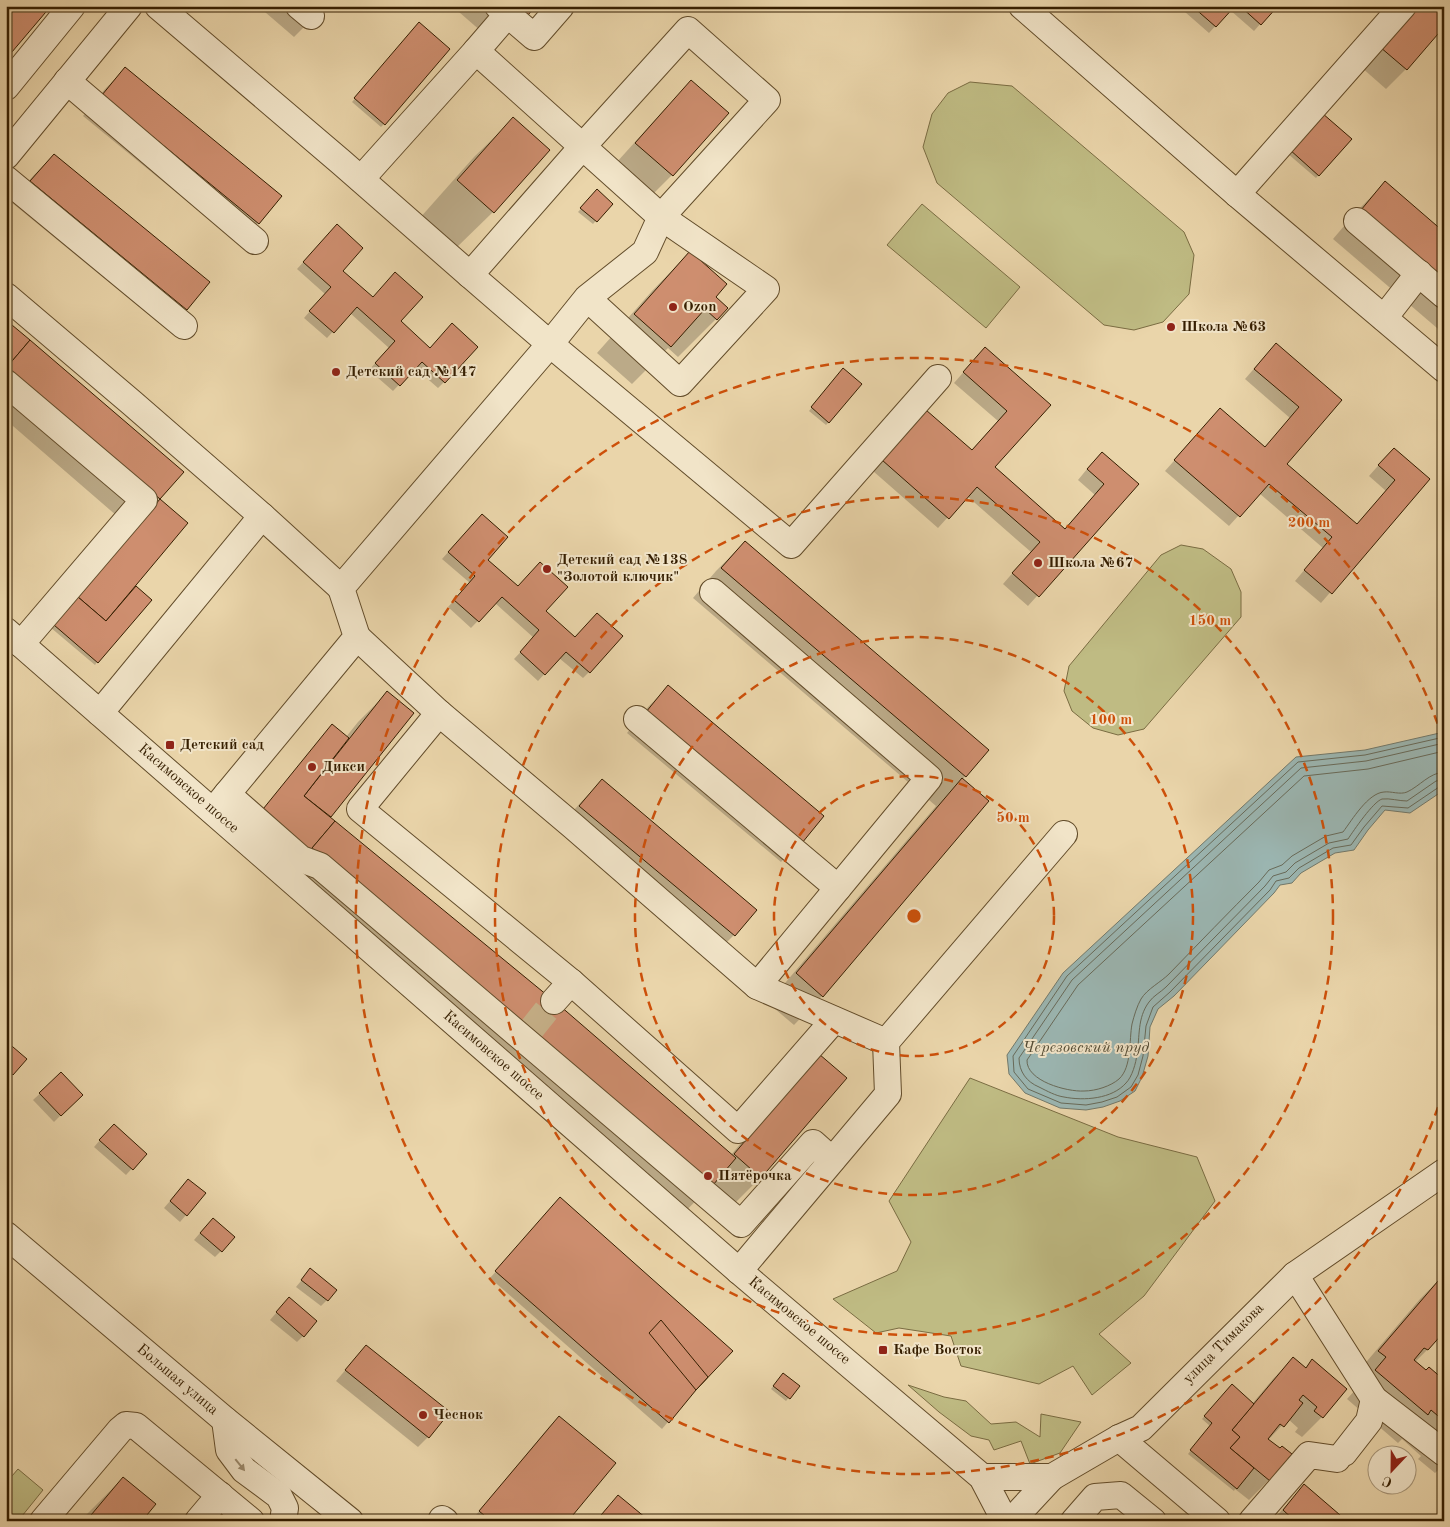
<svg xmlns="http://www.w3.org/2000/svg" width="1450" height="1527" font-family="'Old Standard TT',serif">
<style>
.green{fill:#bfbb83;stroke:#7a6c42}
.water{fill:#9bb6b2;stroke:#72796b}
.shadow{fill:#0003}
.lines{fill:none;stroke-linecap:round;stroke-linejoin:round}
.shore{stroke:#686a59;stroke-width:1}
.building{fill:#ce8e6f;stroke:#351e00}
.minor-tunnel{stroke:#c6b088;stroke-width:26;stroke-dasharray:26 13;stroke-linecap:butt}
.minor-casing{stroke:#624c2a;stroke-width:28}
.minor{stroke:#f1e4c8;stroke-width:26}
.oneway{fill:#9c8b6e}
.ring{fill:none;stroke:#cd500a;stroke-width:2.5;stroke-dasharray:9 6}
.poi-dot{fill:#8f2418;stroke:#f1e4c8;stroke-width:2}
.labels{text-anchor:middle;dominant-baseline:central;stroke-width:4;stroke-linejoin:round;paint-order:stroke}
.poi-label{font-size:15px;font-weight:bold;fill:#351e00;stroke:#f1e4c8;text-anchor:start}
.street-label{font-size:15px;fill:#351e00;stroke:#f1e4c8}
.water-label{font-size:16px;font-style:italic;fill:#544c35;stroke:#f1e4c8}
.centre{fill:#cd500a;stroke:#f1e4c8;stroke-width:2.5}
.ring-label{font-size:15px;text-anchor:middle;font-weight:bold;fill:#cd500a;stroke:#f1e4c8;stroke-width:4;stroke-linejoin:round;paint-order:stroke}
</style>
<rect width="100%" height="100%" fill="#ead5aa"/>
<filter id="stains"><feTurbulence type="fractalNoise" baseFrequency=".004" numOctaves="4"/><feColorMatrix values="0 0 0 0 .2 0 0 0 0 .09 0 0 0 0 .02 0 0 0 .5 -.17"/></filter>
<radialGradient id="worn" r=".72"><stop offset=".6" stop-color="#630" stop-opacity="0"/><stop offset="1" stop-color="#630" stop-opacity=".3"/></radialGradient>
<!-- green -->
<g class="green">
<polygon points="970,82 1012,86 1184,232 1194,255 1189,294 1163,322 1134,330 1104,325 937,183 923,147 932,114 948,93"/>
<polygon points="922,204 1020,287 986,328 887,245"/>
<polygon points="1181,545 1203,549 1231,569 1241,592 1241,617 1144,729 1118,735 1093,728 1072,711 1064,691 1069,666 1161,555"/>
<polygon points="970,1078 1118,1137 1197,1157 1215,1201 1144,1296 1099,1334 1131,1363 1092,1395 1073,1366 1039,1384 961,1366 951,1336 899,1328 876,1333 833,1299 897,1271 911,1242 889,1201"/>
<polygon points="908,1385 944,1397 966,1401 991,1424 1016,1422 1040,1437 1041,1414 1081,1422 1060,1453 1030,1464 1021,1441 994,1450 989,1440 971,1436 939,1412"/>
<polygon points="18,1469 43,1490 18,1521 6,1521 6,1483"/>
</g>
<!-- water -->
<polygon class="water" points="1444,732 1444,790 1410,813 1385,810 1368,830 1354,850 1335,853 1301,873 1292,883 1280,885 1274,893 1174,996 1158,1009 1150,1027 1148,1056 1142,1077 1135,1091 1120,1101 1103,1107 1086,1110 1060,1108 1025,1093 1009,1074 1007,1055 1063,973 1296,757 1365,750"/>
<!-- shadow -->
<g class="shadow">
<polygon points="258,6 325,6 294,37"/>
<polygon points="452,6 534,6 497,45"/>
<polygon points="1190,6 1276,6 1254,31 1230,10 1209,33 1185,12"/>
<polygon points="1413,6 1406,69 1386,89 1361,67"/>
<polygon points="416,27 384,124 381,127 352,102"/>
<polygon points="125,69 258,223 238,243 83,116 105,89"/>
<polygon points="692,82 727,113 672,175 643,204 607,173 663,111"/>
<polygon points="1322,115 1350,140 1316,178 1287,153"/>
<polygon points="513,119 493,212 454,250 419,219 474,157"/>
<polygon points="54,155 186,309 166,329 11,202 34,175"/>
<polygon points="1385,183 1444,233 1444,334 1333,239 1356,212"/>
<polygon points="597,191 611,204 593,224 578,212"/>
<polygon points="331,232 341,271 399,322 444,382 438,388 415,368 393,391 369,370 389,348 350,313 327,338 304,318 325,294 297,269"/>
<polygon points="690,252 714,297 716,319 678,357 668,348 632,384 597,353 652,291"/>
<polygon points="6,322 182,472 158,500 186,523 119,603 121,605 97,662 95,665 50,627 132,529 6,420"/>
<polygon points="1266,355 1341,400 1285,464 1356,525 1386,491 1369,476 1384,459 1428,479 1321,603 1295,581 1323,548 1259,493 1229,526 1165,471 1220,409 1265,448 1290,418 1245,379"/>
<polygon points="975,359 1049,405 993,467 1064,530 1095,495 1078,480 1092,463 1137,484 1028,606 1003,584 1031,552 967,496 938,528 873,471 916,422 971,451 998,421 954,383"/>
<polygon points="840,373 829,422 826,425 809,411"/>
<polygon points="475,522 486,560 544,611 589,672 583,678 559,658 538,681 514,659 534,638 495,603 471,628 448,607 470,583 442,559"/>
<polygon points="745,542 987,750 962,780 822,996 794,1025 768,1003 936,806 693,598 716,571"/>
<polygon points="668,687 801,842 781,862 627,733 648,707"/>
<polygon points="387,693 413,713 329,817 731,1155 790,1085 761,1177 732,1206 709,1187 683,1214 284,877 257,817 346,737 358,722"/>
<polygon points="602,781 734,935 714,955 560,826 582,801"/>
<polygon points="6,1043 25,1059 6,1080"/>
<polygon points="61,1074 81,1095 54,1122 33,1100"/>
<polygon points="107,1132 145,1154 126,1175 94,1147"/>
<polygon points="182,1187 186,1215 180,1222 164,1208"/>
<polygon points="554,1206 695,1390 662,1429 490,1278"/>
<polygon points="206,1226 221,1251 215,1257 194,1240"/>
<polygon points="310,1270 327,1300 321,1306 296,1287"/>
<polygon points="1444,1275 1427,1350 1415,1362 1426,1372 1444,1381 1444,1464 1435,1473 1418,1459 1421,1456 1402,1439 1398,1443 1347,1399 1358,1387 1350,1381 1420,1299"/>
<polygon points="283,1305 303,1336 297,1342 270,1320"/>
<polygon points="366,1346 428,1437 418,1447 336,1381"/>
<polygon points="1293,1359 1305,1369 1313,1361 1346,1389 1322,1417 1302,1437 1295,1432 1298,1428 1288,1419 1268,1440 1280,1450 1291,1454 1269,1480 1249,1500 1235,1489 1234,1491 1188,1454 1210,1426 1202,1419 1232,1386 1252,1404 1273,1379"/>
<polygon points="780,1378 798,1387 786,1401 771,1389"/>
<polygon points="559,1417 566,1521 471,1521 549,1427"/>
<polygon points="123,1478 141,1521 80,1521"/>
<polygon points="1304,1486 1345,1521 1272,1521"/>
</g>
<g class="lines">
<!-- shore -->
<g class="shore">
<polyline points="1444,737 1365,755 1298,762 1067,976 1013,1056 1014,1072 1028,1089 1061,1103 1086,1105 1102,1102 1117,1097 1131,1087 1138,1075 1143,1056 1146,1026 1153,1007 1170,992 1270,890 1276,881 1289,878 1299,868 1333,848 1351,845 1364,827 1382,806 1408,808 1439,787 1444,786"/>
<path d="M1444 743 1366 761 1301 768 1072 980 1019 1058C1019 1072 1027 1082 1039 1087 1047 1091 1056 1096 1064 1097 1084 1101 1112 1099 1126 1083 1132 1077 1136 1063 1137 1054 1140 1037 1137 1018 1149 1002 1153 996 1161 992 1166 987L1265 886 1273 876 1286 872 1295 863 1329 843 1348 839C1354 830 1373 802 1382 799 1390 798 1399 801 1407 801L1436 781 1444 780"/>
<path d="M1444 751 1368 769 1304 776 1078 985 1027 1060C1026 1081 1067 1092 1084 1091 1096 1091 1111 1086 1119 1079 1132 1067 1129 1040 1132 1024 1134 1016 1137 1006 1141 999 1147 989 1161 982 1169 974 1199 943 1229 912 1259 882L1269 870 1282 865 1292 856 1326 836 1343 832C1352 820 1368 793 1384 792 1391 791 1400 795 1407 792 1420 786 1429 773 1444 772"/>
</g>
</g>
<!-- building -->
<g class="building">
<polygon points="6,6 51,6 6,59"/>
<polygon points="515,6 536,6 527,16"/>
<polygon points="1192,6 1235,6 1216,27"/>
<polygon points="1240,6 1278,6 1261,25"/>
<polygon points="1415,6 1444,6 1444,27 1407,70 1380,47"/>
<polygon points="419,22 450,49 385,125 354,98"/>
<polygon points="125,67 282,196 259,224 102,95"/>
<polygon points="691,80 729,113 673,176 635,143"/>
<polygon points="1322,113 1352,139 1319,176 1289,149"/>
<polygon points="513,117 550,150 494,213 457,180"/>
<polygon points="54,154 210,282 187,310 30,181"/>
<polygon points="1385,181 1444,232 1444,281 1361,210"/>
<polygon points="597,189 613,204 597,222 580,208"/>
<polygon points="337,224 363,248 343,271 373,297 395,272 423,297 401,321 430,348 452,323 478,347 445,383 422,362 400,386 375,363 395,341 357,307 334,333 309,311 331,287 303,262"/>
<polygon points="690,251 727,284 716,297 728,308 717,320 705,309 671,347 634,314"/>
<polygon points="6,320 30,340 7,367 6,366"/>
<polygon points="30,340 184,472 160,499 7,367"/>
<polygon points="1276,343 1342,400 1287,464 1357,524 1395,480 1378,465 1394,448 1430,479 1332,594 1304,570 1332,537 1269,484 1240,517 1174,460 1220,408 1265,447 1299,407 1254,369"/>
<polygon points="985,347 1051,405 995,467 1065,529 1104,484 1087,469 1102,452 1139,484 1039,597 1012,573 1040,542 977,487 949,519 882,460 926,410 972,450 1007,411 963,372"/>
<polygon points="843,368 862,384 829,423 811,407"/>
<polygon points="160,499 188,523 106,621 78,597"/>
<polygon points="482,514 508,537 488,560 518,586 540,562 568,587 546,611 575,637 597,613 623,636 590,673 566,652 545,675 520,652 539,630 502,597 479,622 454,600 475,576 448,552"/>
<polygon points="745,541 989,750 966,777 721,568"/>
<polygon points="136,586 152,600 98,663 54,625 78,597 106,621"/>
<polygon points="668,685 824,816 802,843 646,712"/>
<polygon points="387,691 414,713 331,817 304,796"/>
<polygon points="332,724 349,738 304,796 335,821 307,854 259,814"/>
<polygon points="962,778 989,801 823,997 796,973"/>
<polygon points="602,779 757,910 735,936 579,806"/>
<polygon points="335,821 559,1005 533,1034 312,848"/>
<polygon points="559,1005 736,1158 713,1185 533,1034"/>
<polygon points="6,1041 27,1059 13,1075 6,1069"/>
<polygon points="819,1054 847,1078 761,1178 734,1154"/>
<polygon points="61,1072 83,1095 61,1116 39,1093"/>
<polygon points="114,1124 147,1154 133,1170 99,1140"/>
<polygon points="188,1179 206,1193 187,1216 170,1201"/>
<polygon points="560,1197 733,1351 696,1390 669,1423 495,1271"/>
<polygon points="213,1218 235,1237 222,1252 200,1233"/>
<polygon points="310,1268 337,1290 328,1301 301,1280"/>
<polygon points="1444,1274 1444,1332 1428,1350 1424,1348 1414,1360 1426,1370 1429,1367 1444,1380 1444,1421 1431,1410 1428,1415 1375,1370 1386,1357 1378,1351"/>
<polygon points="289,1297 317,1321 304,1337 276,1312"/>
<polygon points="661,1320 708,1377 696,1390 649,1333"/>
<polygon points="366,1345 450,1412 429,1438 345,1370"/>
<polygon points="1293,1357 1306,1368 1312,1359 1347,1389 1323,1418 1314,1411 1317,1407 1303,1395 1299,1400 1303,1403 1284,1427 1280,1424 1268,1439 1280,1448 1282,1446 1292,1454 1270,1481 1230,1448 1240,1437 1232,1430"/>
<polygon points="783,1373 800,1386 790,1399 773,1386"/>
<polygon points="1232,1384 1254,1404 1232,1430 1240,1437 1230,1448 1254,1468 1237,1489 1190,1450 1212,1423 1204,1416"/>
<polygon points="559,1416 616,1463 568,1521 491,1521 479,1511"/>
<polygon points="123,1477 156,1504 142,1521 86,1521"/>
<polygon points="1304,1484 1347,1521 1295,1521 1283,1510"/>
<polygon points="618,1495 646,1518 644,1521 596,1521"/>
</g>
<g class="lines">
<!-- minor-tunnel -->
<polyline class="minor-tunnel" points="530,1031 554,1001"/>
<defs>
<g id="minor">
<polyline points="158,6 341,162 470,275"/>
<polyline points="299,6 311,16"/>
<polyline points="498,6 534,37 561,6"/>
<polyline points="1022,6 1237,194 1444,369"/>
<polyline points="476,51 507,15"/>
<polyline points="67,81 255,241"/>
<polyline points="6,87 72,6"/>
<polyline points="6,156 129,6"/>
<polyline points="6,179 184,326"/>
<polyline points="1237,194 1403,6"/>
<polyline points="1357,221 1444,295"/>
<polyline points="6,296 132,403 262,516 100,713"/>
<polyline points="587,298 645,252 661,217 766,289 680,383 587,298 550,344 791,545 938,378"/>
<polyline points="1384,318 1419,273"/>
<polyline points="6,383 144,500 21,644"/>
<polyline points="262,516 341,588"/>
<polyline points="713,592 929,778 757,986"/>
<polyline points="6,631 739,1271 982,1477 1005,1521"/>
<polyline points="357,637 439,713 360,809 571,982 738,1130 834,1020"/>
<polyline points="439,713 573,826 757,986 886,1042"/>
<polyline points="637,719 838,888"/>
<polyline points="227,794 301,859 320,866 741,1224 813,1143 832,1160"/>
<polyline points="213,811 357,637 341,588 550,344 470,275 583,146 688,30 767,100 661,217 476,51 361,179"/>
<polyline points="554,1001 571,982"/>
<polyline points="6,1235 225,1420 350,1521"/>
<polyline points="739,1271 888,1094 886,1042 1064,834"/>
<polyline points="1295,1275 1374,1399 1444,1453"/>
<polyline points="225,1420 229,1450 244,1470 279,1496 285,1508 283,1521"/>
<polyline points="1119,1438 1217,1521"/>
<polyline points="1344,1453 1369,1421 1374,1399"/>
<polyline points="982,1477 1052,1477"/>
<polyline points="43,1521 120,1430 126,1425 136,1426 251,1521"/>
<polyline points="198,1521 220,1495"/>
<polyline points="441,1521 442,1519 445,1521"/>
<polyline points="1011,1521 1052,1477 1119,1438 1141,1428 1295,1275 1444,1172"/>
<polyline points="1074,1521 1095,1497 1121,1495 1153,1521"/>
<polyline points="1252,1521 1309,1455 1337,1459"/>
</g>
</defs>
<!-- minor casing -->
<use href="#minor" class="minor-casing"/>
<!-- minor -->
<use href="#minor" class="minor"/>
</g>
<!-- one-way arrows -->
<defs><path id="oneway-solid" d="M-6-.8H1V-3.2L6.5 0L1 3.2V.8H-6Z" transform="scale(1.25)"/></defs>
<use class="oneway" href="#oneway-solid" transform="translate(240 1465) rotate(51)"/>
<!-- distance rings -->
<g class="ring">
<circle cx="914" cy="916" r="140"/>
<circle cx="914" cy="916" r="279"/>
<circle cx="914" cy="916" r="419"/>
<path d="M1443 1093A558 558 0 1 1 1443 739"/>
</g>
<!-- markers -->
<g class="poi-dot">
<circle cx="673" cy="307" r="5"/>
<circle cx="1171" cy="327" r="5"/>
<circle cx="336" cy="372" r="5"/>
<circle cx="1038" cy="563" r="5"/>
<circle cx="547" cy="569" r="5"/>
<rect x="165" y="740" width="10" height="10" rx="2.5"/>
<circle cx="312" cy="767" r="5"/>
<circle cx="708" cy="1176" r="5"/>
<rect x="878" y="1345" width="10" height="10" rx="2.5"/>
<circle cx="423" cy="1415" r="5"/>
</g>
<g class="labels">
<!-- poi labels -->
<g class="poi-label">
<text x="683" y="307">Ozon</text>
<text x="1181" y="327">Школа №63</text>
<text x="346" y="372">Детский сад №147</text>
<text x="557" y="560">Детский сад №138<tspan x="557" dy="17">"Золотой ключик"</tspan></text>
<text x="1048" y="563">Школа №67</text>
<text x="180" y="745">Детский сад</text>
<text x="322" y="767">Дикси</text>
<text x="718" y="1176">Пятёрочка</text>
<text x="893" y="1350">Кафе Восток</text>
<text x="433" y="1415">Чеснок</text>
</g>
<!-- street labels -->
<g class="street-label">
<text transform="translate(188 789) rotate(41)">Касимовское шоссе</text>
<text transform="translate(493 1056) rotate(41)">Касимовское шоссе</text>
<text transform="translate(799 1321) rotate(40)">Касимовское шоссе</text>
<text transform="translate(1224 1344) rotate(-45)">улица Тимакова</text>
<text transform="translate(177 1380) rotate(40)">Большая улица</text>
</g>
<!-- water labels -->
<g class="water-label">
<text x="1086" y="1048">Черезовский пруд</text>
</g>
</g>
<circle cx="914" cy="916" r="8" class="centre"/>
<g class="ring-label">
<text x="1309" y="527">200 m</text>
<text x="1210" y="625">150 m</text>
<text x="1111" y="724">100 m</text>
<text x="1013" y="822">50 m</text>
</g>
<!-- margin -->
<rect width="1450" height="1527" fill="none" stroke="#ead5aa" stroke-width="25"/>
<rect x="8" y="8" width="1435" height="1512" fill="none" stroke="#351e00" stroke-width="2.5"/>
<rect x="12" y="12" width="1425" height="1502" fill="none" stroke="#351e00"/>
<!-- north arrow -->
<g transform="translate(1392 1470) rotate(202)"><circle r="24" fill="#f1e4c8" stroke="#a69578"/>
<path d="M0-4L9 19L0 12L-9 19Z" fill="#8f2418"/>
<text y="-8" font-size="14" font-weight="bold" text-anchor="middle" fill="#351e00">С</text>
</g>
<rect width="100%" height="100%" filter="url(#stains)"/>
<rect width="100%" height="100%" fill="url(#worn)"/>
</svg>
